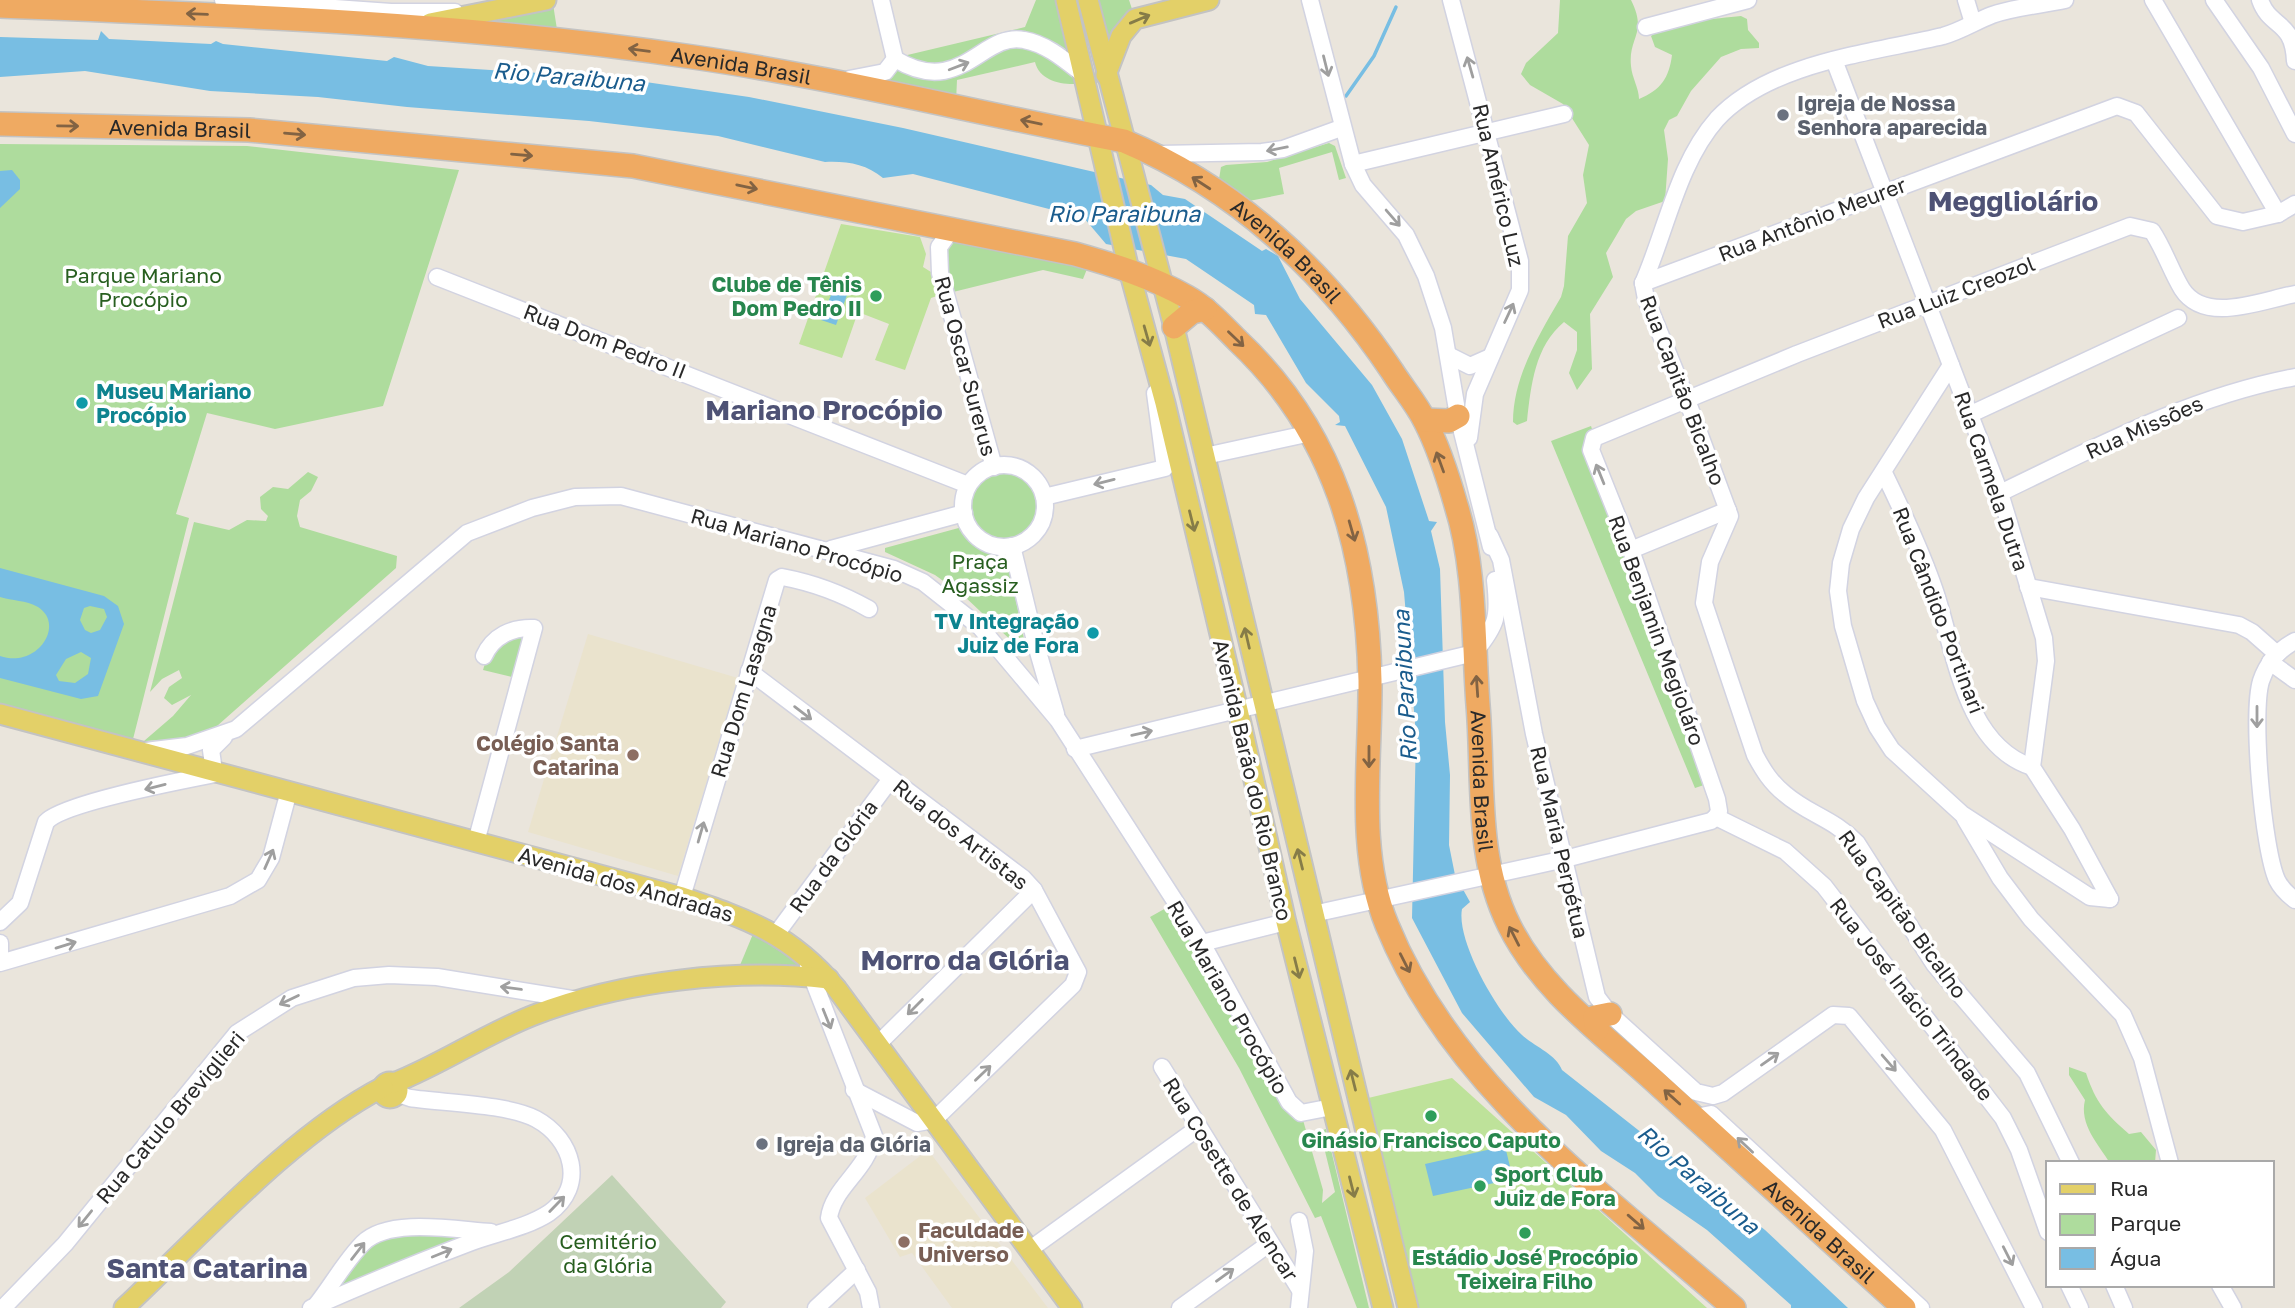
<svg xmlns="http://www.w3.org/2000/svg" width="2295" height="1308" font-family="'Golos Text',sans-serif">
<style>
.education{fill:#eae3cd}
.green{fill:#aedc9d}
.cemetery{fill:#c1d2b5}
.pitch{fill:#bee29a}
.water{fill:#78bee3;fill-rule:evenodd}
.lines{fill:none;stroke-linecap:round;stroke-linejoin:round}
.stream{stroke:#78bee3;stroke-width:3.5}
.minor-casing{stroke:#d2d3e1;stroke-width:19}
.major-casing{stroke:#c3c3c3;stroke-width:23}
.highway-casing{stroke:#c3c3c3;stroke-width:26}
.minor{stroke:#fff;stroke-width:16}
.major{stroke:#e3d068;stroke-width:19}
.highway{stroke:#efaa62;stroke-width:23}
.oneway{stroke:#826343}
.oneway2{stroke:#867c48}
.oneway3{stroke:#9f9f9f}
.worship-dot{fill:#6b7280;stroke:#fff;stroke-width:2.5}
.leisure-dot{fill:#2e9e5b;stroke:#fff;stroke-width:2.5}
.culture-dot{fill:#0f9aa8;stroke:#fff;stroke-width:2.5}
.education-dot{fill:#8d6e63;stroke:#fff;stroke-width:2.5}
.labels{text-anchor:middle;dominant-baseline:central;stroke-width:7;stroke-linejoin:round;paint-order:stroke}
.street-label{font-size:21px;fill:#292929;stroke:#fff}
.worship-label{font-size:21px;font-weight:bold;fill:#5b616d;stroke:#fff;text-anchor:start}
.park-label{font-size:21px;fill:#285f20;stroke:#fff}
.leisure-label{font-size:21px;font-weight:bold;fill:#27864d;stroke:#fff}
.culture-label{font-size:21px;font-weight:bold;fill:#0d838f;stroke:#fff;text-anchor:start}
.education-label{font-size:21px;font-weight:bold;fill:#785e54;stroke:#fff;text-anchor:end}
.water-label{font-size:23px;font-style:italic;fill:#1a5c8d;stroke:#fff}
.district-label{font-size:28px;font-weight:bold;fill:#4e5275;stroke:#fff}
</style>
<rect width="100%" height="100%" fill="#eae5dc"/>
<!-- education -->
<g class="education">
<polygon points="588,634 738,678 678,876 528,832"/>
<polygon points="928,1150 1048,1308 952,1308 912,1253 900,1257 865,1198"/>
</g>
<!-- green -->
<g class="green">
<polygon points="1036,0 1064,0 1082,72 1022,38 933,71 899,57 1025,27"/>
<polygon points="1089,0 1129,0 1135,18 1106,72"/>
<path d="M1560 0H1631C1648 34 1628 37 1631 66 1632 78 1639 88 1639 99 1661 90 1669 78 1672 55L1655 47 1651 36C1668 20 1718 19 1741 16L1747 19 1748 30 1759 43V48L1741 49 1721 57 1691 91 1677 116 1669 120 1664 130 1668 159 1665 201 1636 211 1626 219 1606 253 1613 277 1590 314 1592 369 1577 390 1569 373 1577 350V332L1564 322C1535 346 1531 385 1527 421L1517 425 1513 422C1513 377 1539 335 1561 297L1564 286 1568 236 1587 203 1583 175 1589 145 1563 104 1530 85 1521 74 1526 63 1558 33Z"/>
<polygon points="553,4 558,36 458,26"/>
<path d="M1034 44 1085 83C1067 86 1040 83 1035 62L957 80 956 102 843 81 892 67 934 73 999 45Z"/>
<polygon points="1329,143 1335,146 1346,178 1339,180 1332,152 1279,168 1284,194 1249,201 1219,179 1221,167 1226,165 1267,162"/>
<polygon points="0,144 247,146 459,170 383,406 275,429 207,413 176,514 189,518 132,743 0,706"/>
<polygon points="953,235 1087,269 1083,279 1043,270 949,293 943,243"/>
<polygon points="1591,426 1593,432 1585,438 1585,448 1707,784 1695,788 1551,441"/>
<path d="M1010 463C1042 472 1066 511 1035 538 1027 546 1016 549 1006 553L1025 644 1020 649 963 595 935 575 885 552V548L966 526 977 539C948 505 967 468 1010 463Z"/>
<polygon points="308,472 318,477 311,491 300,500 297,516 300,527 397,556 396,568 217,726 182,739 144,741 173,716 191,695 172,705 164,698 169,687 182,678 179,670 162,679 150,692 194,522 229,530 247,520 266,521 268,516 261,509 260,497 273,487 288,489"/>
<polygon points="525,631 512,677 483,670 490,648"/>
<polygon points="1175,903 1301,1113 1323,1190 1322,1203 1335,1192 1320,1131 1326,1129 1369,1308 1357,1308 1321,1216 1315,1218 1239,1068 1150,917"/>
<polygon points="753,934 798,963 799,968 738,970"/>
<path d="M2069 1067 2086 1073C2096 1103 2106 1114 2129 1134L2141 1132 2156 1150 2155 1163H2110C2098 1144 2079 1124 2085 1100L2069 1075Z"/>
<polygon points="397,1232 478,1235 328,1295 366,1245"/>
</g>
<!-- cemetery -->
<polygon class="cemetery" points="612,1175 726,1302 721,1308 459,1308 509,1272"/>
<!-- pitch -->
<g class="pitch">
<polygon points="841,224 920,237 926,254 923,267 931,272 940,295 931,298 905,370 875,360 889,324 858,312 842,358 799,344"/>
<polygon points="1452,1078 1707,1308 1419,1308 1364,1099"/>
</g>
<!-- water -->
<g class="water">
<path d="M101 31 109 39 211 44 216 41 223 44 387 61 394 57 428 66 618 78 749 97 903 128 1151 185 1163 195 1185 199 1262 251 1266 249 1278 256 1300 299 1372 385 1402 439 1429 521 1437 522 1431 531 1440 569 1445 722 1450 775 1449 845 1455 875 1470 902 1462 909C1456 941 1498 1014 1522 1035 1535 1047 1556 1054 1562 1070L1765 1230 1848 1308H1791V1305L1707 1230 1658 1196 1635 1173 1601 1151 1566 1115 1534 1097 1462 1013 1412 918 1416 735 1404 592 1386 507 1345 426 1335 425 1340 422 1339 416 1306 383 1266 315 1255 314 1254 305 1186 259 1106 244 1084 218 913 174 883 178C866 164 847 161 825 162L718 136 589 121 407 107 318 97 210 91 85 71 0 77V37L98 40Z"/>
<polygon points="12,170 20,180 20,189 0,208 0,171"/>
<polygon points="833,290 847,295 836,325 821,320"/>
<path d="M0 568 104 596 118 606 124 624 98 696 81 699 0 678V656C37 669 66 625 38 607 26 600 12 601 0 597ZM90 606 104 609 107 617 100 630 91 633 85 630 80 620 84 608ZM81 652 91 658 88 674 75 683 59 681 56 675 66 659Z"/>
<polygon points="1505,1146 1513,1179 1433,1196 1425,1164"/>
</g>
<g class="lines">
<!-- stream -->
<polyline class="stream" points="1346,96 1374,56 1396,7"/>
<defs>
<g id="minor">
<polyline points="223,0 391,12 455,12"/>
<polyline points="881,0 895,59"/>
<polyline points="1310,0 1353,164 1363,185 1406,235 1426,276 1443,328 1458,416 1491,547"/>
<polyline points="1451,0 1520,261 1520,290 1475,394 1469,438"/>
<polyline points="1966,0 1973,23"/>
<polyline points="2153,0 2278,214"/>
<polyline points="2214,0 2261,68 2295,134"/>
<path d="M2260 0C2270 29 2293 19 2295 61"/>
<polyline points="1646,27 1748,0"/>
<path d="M895 59C961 99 982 31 1024 40 1047 44 1066 61 1084 75"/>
<polyline points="1834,60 2000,493 2044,638 2046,661 2032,767 2072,829 2110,899"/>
<polyline points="849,79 885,72 895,59"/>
<polyline points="1159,154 1262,152 1283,149 1341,128"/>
<polyline points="1353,164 1564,114"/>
<polyline points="952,229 939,247 940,273 994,467"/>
<polyline points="437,277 968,485"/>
<path d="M1643 283 1646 299 1687 400 1730 516 1710 562 1704 603 1755 755C1763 770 1771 783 1785 794 1808 814 1834 819 1857 843L1934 964 2027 1073 2071 1163"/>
<polyline points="1643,283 2117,106 2136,113 2217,216 2243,222 2278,214 2295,204"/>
<path d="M1643 283C1666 231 1678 163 1717 119 1770 62 1872 53 1943 36 1961 31 1976 21 1992 15 2015 7 2042 5 2065 0"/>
<polyline points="1448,355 1470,366 1488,358"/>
<polyline points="1951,365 1866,498 1851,529 1841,563 1838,591 1843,626 1865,701 1877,727 1892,750 1962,814 2090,897 2110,899"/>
<polyline points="1971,414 2178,318"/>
<polyline points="1205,456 1311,433"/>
<circle cx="1004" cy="506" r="41"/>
<path d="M1884 473C1903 512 1921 550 1935 591 1955 650 1964 745 2032 767"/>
<path d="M2000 493C2096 447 2189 397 2295 377"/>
<polyline points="1044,497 1165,468 1155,393"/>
<polyline points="1490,536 1501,560 1534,734 1597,997 1610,1014 1696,1092 1713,1096 1723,1093 1833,1015 1849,1016 1943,1130 2034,1308"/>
<polyline points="1012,546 1036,645 1056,714"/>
<polyline points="831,549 964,513"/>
<polyline points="1631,550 1728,510"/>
<polyline points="2028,587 2239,625 2252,632 2277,654"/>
<path d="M2295 641C2278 650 2267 663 2261 681 2251 714 2263 849 2277 880 2281 888 2287 894 2295 900"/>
<polyline points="2270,662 2295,680"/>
<polyline points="749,671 1023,878 1034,890 1078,972 1073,985 934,1120 917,1123 854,1090"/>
<path d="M1075 749 1474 653C1498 624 1499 616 1495 580"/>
<polyline points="145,751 187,746 236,729 467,533 532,508 575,497 621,496 894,569 923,582 980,627 1058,720 1202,943 1289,1102 1301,1113 1332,1107"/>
<polyline points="214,771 211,750 224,737"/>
<path d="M1716 817 1719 811 1717 799 1631 550 1591 450 1594 438 1797 354 2130 226 2152 231C2164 249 2171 271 2182 289 2205 325 2262 300 2295 294"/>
<polyline points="1716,817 1785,851 1824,886 2003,1118 2019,1150 2048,1232"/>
<polyline points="1965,819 2000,878 2031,919 2123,1015 2142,1058 2170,1163"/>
<path d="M476 842 534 628C512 627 493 636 484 656"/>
<path d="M682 897 777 580 782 577C814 583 841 593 869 609"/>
<polyline points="1313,914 1565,859 1711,821 1716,817"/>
<path d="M0 922 20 903 46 822C62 803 189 779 220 773"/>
<polyline points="777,933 890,780"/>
<polyline points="0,943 0,956"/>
<polyline points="1202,943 1286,922"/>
<polyline points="0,963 230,896 258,880 271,858 289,791"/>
<path d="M808 967 874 1136C867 1171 833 1187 829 1218L868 1292 871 1308"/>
<polyline points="878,1044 1034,890"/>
<polyline points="1162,1067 1300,1290"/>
<polyline points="1695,1117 1711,1114 1921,1308"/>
<polyline points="1029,1250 1198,1128"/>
<polyline points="2069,1285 2080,1308"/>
<polyline points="2114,1285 2124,1308"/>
<polyline points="2220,1285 2233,1308"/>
<path d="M317 1304C332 1285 346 1260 363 1243 389 1217 457 1230 491 1232"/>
<polyline points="3,1308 65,1244 237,1033 292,998 354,978 389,975 437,977 578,1000"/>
<path d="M311 1308C363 1285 416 1263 469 1243 495 1233 526 1228 549 1213 587 1186 573 1139 536 1119 508 1104 443 1103 410 1098L398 1094"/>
<polyline points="816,1308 857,1270"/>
<polyline points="1180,1308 1270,1243"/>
<polyline points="1299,1308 1305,1251 1299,1221"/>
</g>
<g id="major">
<polyline points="1066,0 1129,270 1165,403 1238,710 1286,922 1383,1308"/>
<polyline points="1088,0 1174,327 1408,1308"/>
<polyline points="430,23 546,0"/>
<polyline points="1106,75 1121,36 1135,19 1209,0"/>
<path d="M0 714 682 897C748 919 791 934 837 989L1072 1308"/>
<circle cx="390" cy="1090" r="8"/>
<path d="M394 1083C442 1064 485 1034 534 1015 622 981 736 968 829 979"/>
<path d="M124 1308C200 1237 292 1134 383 1087"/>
</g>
<g id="highway">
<path id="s1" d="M0 6C232 15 464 23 693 57 838 78 980 114 1124 141 1236 188 1325 271 1392 371 1402 387 1416 403 1425 421 1438 446 1448 477 1456 505 1476 568 1473 639 1478 705 1484 778 1475 857 1509 925 1542 992 1607 1037 1661 1087 1742 1160 1823 1234 1904 1308"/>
<path id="s2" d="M0 124 249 130 633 166 1075 254C1114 265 1152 277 1187 297 1207 308 1222 325 1238 341 1335 432 1367 550 1370 680 1371 759 1356 850 1387 925 1453 1088 1606 1196 1734 1308"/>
<polyline points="1174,327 1192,312 1205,309"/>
<polyline points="1425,420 1449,421 1458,416"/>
<polyline points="1597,1029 1595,1017 1610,1014"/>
</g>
</defs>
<!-- minor casing -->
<use href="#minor" class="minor-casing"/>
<!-- major casing -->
<use href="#major" class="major-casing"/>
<!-- highway casing -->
<use href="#highway" class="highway-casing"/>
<!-- minor -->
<use href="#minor" class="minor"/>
<!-- major -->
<use href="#major" class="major"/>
<!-- highway -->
<use href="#highway" class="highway"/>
</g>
<!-- one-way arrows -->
<defs><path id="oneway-shaft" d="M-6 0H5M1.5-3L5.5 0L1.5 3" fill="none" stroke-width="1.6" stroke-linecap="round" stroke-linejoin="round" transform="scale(1.75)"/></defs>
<g class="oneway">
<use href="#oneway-shaft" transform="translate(197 14) rotate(-178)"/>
<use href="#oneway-shaft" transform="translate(639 50) rotate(-173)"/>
<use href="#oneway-shaft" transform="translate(1031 122) rotate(-168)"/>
<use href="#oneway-shaft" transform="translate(68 126) rotate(1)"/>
<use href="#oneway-shaft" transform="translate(295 134) rotate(5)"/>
<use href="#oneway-shaft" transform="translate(522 155) rotate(5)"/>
<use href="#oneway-shaft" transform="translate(1201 183) rotate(-147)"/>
<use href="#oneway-shaft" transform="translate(747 187) rotate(12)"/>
<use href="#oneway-shaft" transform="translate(1236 339) rotate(44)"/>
<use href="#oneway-shaft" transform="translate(1440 462) rotate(-110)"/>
<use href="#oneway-shaft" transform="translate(1352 531) rotate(74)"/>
<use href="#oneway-shaft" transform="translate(1477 686) rotate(-94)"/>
<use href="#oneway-shaft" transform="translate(1369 757) rotate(90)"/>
<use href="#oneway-shaft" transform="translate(1514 936) rotate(-117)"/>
<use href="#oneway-shaft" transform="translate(1405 963) rotate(63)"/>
<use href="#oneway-shaft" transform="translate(1672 1097) rotate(-138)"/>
<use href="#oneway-shaft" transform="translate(1636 1222) rotate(41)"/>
</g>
<g class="oneway2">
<use href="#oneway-shaft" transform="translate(1140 19) rotate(-23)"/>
<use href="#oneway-shaft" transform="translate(1147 336) rotate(74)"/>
<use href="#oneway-shaft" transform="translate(1192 521) rotate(76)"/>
<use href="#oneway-shaft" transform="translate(1247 638) rotate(-103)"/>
<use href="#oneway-shaft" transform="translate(1300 859) rotate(-104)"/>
<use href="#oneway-shaft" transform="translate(1297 968) rotate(76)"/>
<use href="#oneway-shaft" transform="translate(1353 1080) rotate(-104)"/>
<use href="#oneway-shaft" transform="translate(1352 1187) rotate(76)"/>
</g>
<g class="oneway3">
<use href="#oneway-shaft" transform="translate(959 66) rotate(-21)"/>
<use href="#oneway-shaft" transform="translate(1326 66) rotate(76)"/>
<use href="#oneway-shaft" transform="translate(1470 67) rotate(-106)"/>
<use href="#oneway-shaft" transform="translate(1277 149) rotate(169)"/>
<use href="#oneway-shaft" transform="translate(1393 218) rotate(49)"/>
<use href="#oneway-shaft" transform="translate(1509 313) rotate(-65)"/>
<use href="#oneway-shaft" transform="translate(1600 474) rotate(-112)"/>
<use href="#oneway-shaft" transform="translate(1104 482) rotate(166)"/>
<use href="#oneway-shaft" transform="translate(803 713) rotate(37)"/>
<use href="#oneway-shaft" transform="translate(2257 717) rotate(90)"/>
<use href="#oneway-shaft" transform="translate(1142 733) rotate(-13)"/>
<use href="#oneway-shaft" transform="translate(155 787) rotate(166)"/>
<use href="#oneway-shaft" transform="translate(701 832) rotate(-74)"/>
<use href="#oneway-shaft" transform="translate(269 859) rotate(-66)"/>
<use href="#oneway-shaft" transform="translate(66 945) rotate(-17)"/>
<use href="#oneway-shaft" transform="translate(511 988) rotate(-172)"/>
<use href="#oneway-shaft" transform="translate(289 1000) rotate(154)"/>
<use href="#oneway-shaft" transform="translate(915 1007) rotate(135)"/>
<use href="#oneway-shaft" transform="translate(827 1019) rotate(68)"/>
<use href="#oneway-shaft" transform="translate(1770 1059) rotate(-35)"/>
<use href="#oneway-shaft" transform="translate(1889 1063) rotate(49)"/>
<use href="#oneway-shaft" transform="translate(983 1073) rotate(-44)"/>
<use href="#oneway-shaft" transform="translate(1745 1145) rotate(-137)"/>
<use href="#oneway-shaft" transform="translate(557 1204) rotate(-46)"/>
<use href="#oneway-shaft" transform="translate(85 1219) rotate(129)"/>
<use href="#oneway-shaft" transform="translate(358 1251) rotate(-52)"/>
<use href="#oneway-shaft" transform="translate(442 1253) rotate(-22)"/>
<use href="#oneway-shaft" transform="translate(2008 1256) rotate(63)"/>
<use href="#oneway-shaft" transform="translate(1225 1275) rotate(-36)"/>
</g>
<!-- markers -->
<g class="worship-dot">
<circle cx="1783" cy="115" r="7"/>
<circle cx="762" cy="1144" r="7"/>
</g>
<g class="leisure-dot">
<circle cx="876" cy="296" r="7"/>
<circle cx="1431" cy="1116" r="7"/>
<circle cx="1480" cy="1186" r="7"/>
<circle cx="1525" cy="1233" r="7"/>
</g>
<g class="culture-dot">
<circle cx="82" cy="403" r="7"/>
<circle cx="1093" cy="633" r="7"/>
</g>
<g class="education-dot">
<circle cx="633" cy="755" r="7"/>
<circle cx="904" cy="1242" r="7"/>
</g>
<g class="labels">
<!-- street labels -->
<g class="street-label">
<text stroke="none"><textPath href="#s1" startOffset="744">Avenida Brasil</textPath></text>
<text stroke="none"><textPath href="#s2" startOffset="180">Avenida Brasil</textPath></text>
<text transform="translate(1499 185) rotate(77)">Rua Américo Luz</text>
<text transform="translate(1812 219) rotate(-21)">Rua Antônio Meurer</text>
<text stroke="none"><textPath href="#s1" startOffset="1332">Avenida Brasil</textPath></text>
<text transform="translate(1956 292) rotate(-21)">Rua Luiz Creozol</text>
<text transform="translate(605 341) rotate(21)">Rua Dom Pedro II</text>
<text transform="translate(966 366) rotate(75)">Rua Oscar Surerus</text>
<text transform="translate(1683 390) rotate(69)">Rua Capitão Bicalho</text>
<text transform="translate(2144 427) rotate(-24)">Rua Missões</text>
<text transform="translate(1992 481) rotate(71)">Rua Carmela Dutra</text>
<text transform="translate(797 545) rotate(16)">Rua Mariano Procópio</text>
<text transform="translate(1939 610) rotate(69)">Rua Cândido Portinari</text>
<text transform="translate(1657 630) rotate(70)">Rua Benjamin Megioláro</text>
<text transform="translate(743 691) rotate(-73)">Rua Dom Lasagna</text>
<text transform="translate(1253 780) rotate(77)">Avenida Barão do Rio Branco</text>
<text stroke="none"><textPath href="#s1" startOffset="1920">Avenida Brasil</textPath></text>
<text transform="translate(961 834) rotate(38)">Rua dos Artistas</text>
<text transform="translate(1560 842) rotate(77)">Rua Maria Perpétua</text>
<text transform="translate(833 856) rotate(-54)">Rua da Glória</text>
<text transform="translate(626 884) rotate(16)">Avenida dos Andradas</text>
<text transform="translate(1903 914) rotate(54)">Rua Capitão Bicalho</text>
<text transform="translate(1228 997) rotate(60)">Rua Mariano Procópio</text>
<text transform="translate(1912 999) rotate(52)">Rua José Inácio Trindade</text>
<text transform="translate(170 1117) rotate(-50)">Rua Catulo Breviglieri</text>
<text transform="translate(1231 1179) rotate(58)">Rua Cosette de Alencar</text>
<text stroke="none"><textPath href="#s1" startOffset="2506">Avenida Brasil</textPath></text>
</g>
<!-- worship labels -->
<g class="worship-label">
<text x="1797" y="103">Igreja de Nossa<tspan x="1797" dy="24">Senhora aparecida</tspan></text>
<text x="776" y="1144">Igreja da Glória</text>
</g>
<!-- park labels -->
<g class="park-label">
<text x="143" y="275">Parque Mariano<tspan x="143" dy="24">Procópio</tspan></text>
<text x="980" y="561">Praça<tspan x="980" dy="24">Agassiz</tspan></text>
<text x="608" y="1241">Cemitério<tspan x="608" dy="24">da Glória</tspan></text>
</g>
<!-- leisure labels -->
<g class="leisure-label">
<text x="862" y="284" text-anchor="end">Clube de Tênis<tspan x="862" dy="24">Dom Pedro II</tspan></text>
<text x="1431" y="1140">Ginásio Francisco Caputo</text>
<text x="1494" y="1174" text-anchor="start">Sport Club<tspan x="1494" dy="24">Juiz de Fora</tspan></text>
<text x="1525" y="1257">Estádio José Procópio<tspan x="1525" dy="24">Teixeira Filho</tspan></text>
</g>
<!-- culture labels -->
<g class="culture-label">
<text x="96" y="391">Museu Mariano<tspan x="96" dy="24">Procópio</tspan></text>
<text x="1079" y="621" text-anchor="end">TV Integração<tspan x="1079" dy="24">Juiz de Fora</tspan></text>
</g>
<!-- education labels -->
<g class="education-label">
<text x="619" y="743">Colégio Santa<tspan x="619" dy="24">Catarina</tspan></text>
<text x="918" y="1230" text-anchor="start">Faculdade<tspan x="918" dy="24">Universo</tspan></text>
</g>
<!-- water labels -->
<g class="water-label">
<text transform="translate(569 76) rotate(5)">Rio Paraibuna</text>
<text x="1124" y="213">Rio Paraibuna</text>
<text transform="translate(1404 686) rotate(-93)">Rio Paraibuna</text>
<text transform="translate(1699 1179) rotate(41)">Rio Paraibuna</text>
</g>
<!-- district labels -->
<g class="district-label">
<text x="2013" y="200">Meggliolário</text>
<text x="824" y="409">Mariano Procópio</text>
<text x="965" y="959">Morro da Glória</text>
<text x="207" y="1267">Santa Catarina</text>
</g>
</g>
<!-- legend -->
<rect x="2046" y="1161" width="228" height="126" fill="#ffffff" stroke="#a9a9a9" stroke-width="2"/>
<rect x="2060" y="1184" width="35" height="10" fill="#e3d068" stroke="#a9a9a9" stroke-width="2"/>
<text x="2110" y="1196" font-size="21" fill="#292929">Rua</text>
<rect x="2060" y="1214" width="35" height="21" fill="#aedc9d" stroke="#a9a9a9" stroke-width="2"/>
<text x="2110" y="1231" font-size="21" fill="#292929">Parque</text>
<rect x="2060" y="1248" width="35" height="21" fill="#78bee3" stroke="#a9a9a9" stroke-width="2"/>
<text x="2110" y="1266" font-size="21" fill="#292929">Água</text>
</svg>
